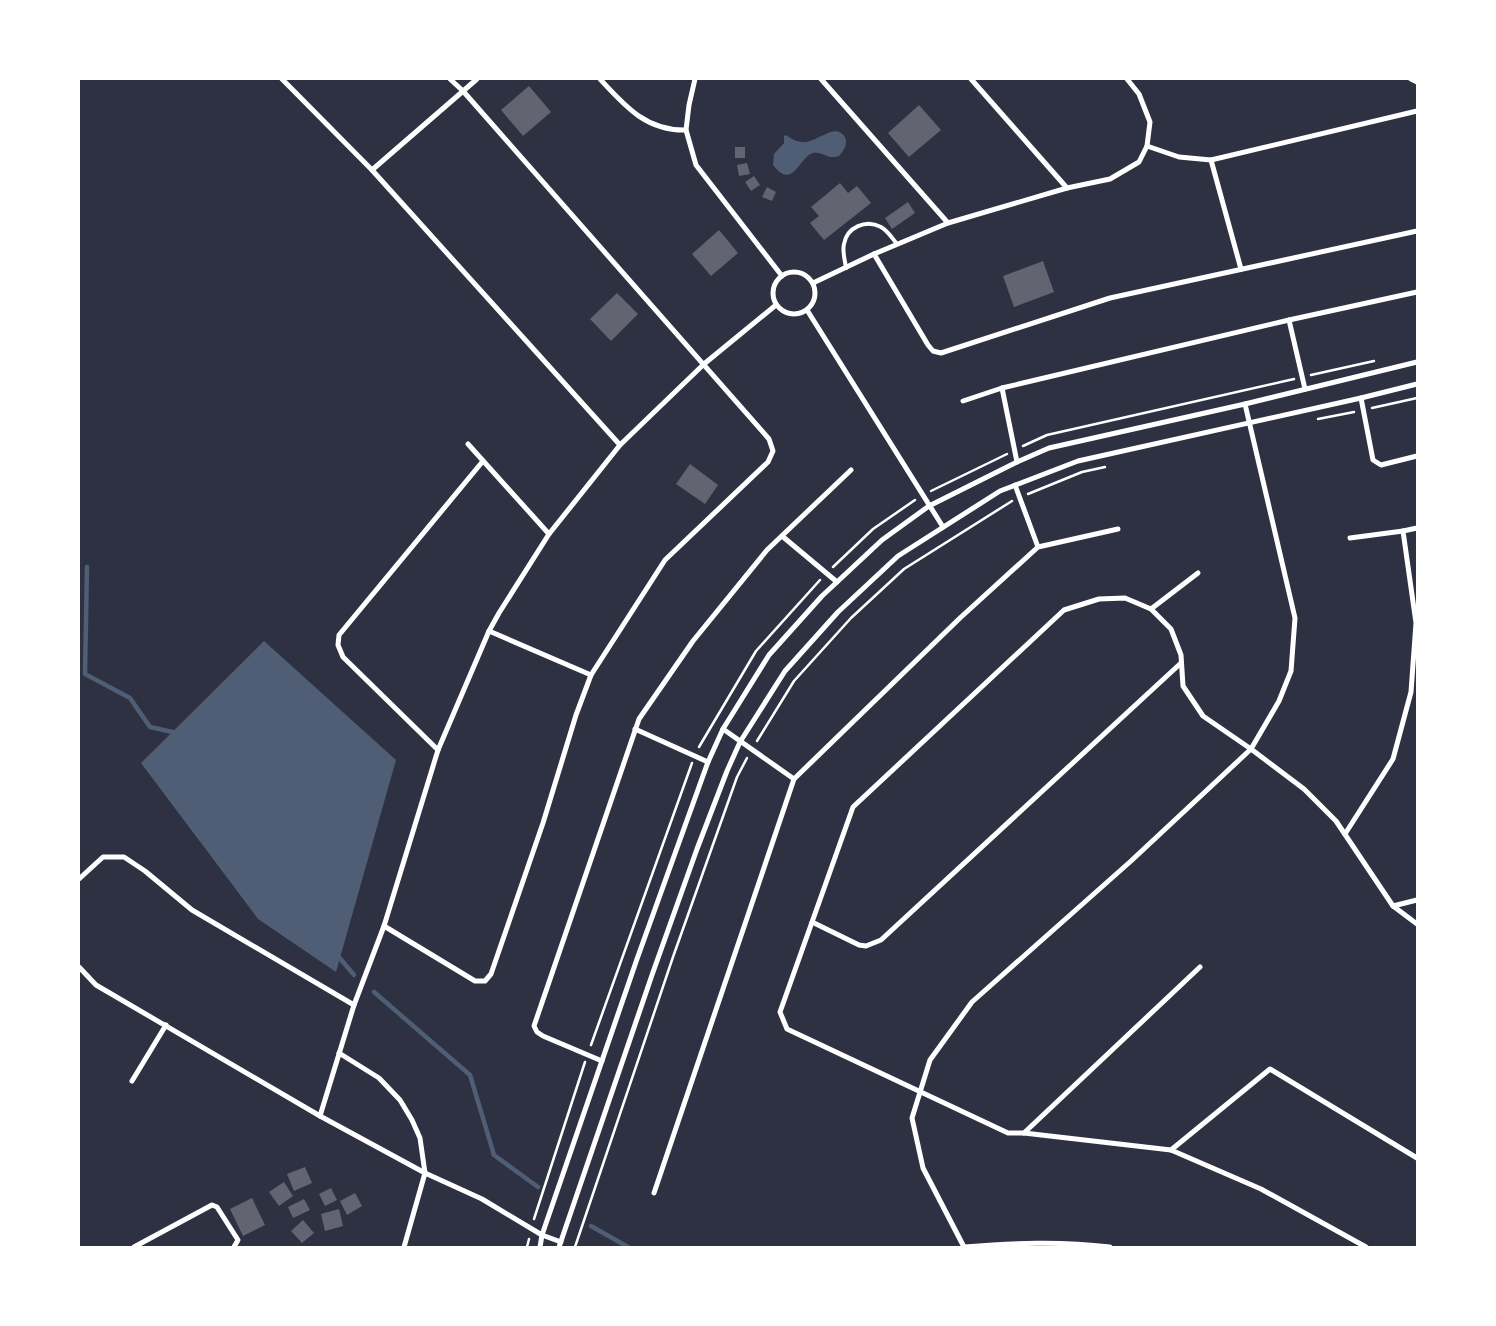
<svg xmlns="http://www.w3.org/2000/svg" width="1496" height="1326" font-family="Overpass,sans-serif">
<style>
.water{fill:#4f5d75}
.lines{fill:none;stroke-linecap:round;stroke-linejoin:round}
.stream{stroke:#4f5d75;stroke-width:4.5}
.building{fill:#626471}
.path{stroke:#fff;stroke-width:2.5}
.service{stroke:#fff;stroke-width:4}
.minor{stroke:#fff;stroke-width:5}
</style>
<rect width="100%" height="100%" fill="#2d3142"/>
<!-- water -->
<g class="water">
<path d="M836 131C850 135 848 147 839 156 827 160 823 151 813 153 799 157 793 191 773 165L774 154 784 143V136L786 135C789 137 793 140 797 141 811 146 823 132 836 131Z"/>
<polygon points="264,641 396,760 336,972 258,919 141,763"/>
</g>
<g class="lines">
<!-- stream -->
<g class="stream">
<polyline points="87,567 85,674 130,698 150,727 177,733"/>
<polyline points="338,956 354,975"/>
<polyline points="374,992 470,1075 494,1155 538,1187"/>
<polyline points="591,1226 628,1247"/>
</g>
</g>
<!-- building -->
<g class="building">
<polygon points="529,86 551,112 523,136 501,110"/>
<polygon points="919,105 941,130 909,157 888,133"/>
<rect x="735" y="147" width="10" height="11"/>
<polygon points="747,163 750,174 739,176 737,165"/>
<polygon points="754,176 760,185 751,191 745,182"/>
<polygon points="840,183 848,193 857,186 871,203 824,240 810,223 819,216 811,207"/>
<polygon points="767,187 776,192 772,201 762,197"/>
<polygon points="908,202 915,213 892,229 885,218"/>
<polygon points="719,230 738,253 711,276 692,254"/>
<polygon points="1043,261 1054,292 1014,307 1003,276"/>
<polygon points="617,293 638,314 611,341 590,319"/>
<polygon points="690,464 718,485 705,504 676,484"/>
<polygon points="305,1167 312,1183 294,1191 287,1174"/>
<polygon points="284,1182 293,1196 279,1206 269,1192"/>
<polygon points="331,1188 337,1200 325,1206 319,1194"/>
<polygon points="355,1193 362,1206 347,1215 340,1201"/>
<polygon points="252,1198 265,1225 243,1236 230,1209"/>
<polygon points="304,1199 310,1210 293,1218 288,1207"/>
<polygon points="339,1209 343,1226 325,1231 321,1214"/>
<polygon points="303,1220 314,1233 302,1243 291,1231"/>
</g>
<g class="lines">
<!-- path -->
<g class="path">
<polyline points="1311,375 1374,361"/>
<polyline points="1372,408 1417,398"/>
<polyline points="1318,419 1354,412"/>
<polyline points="1023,446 1047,435 1294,379"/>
<polyline points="931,491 1007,454"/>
<polyline points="1028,494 1082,472 1105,467"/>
<polyline points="833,567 873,529 915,500"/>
<polyline points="757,741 794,681 851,618 904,569 1012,501"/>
<polyline points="699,747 756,651 820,580"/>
<polyline points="591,1045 692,763"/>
<polyline points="534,1219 585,1062"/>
<polyline points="527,1247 529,1239"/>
<polyline points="575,1247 673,957 737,777 747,758"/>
</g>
<!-- service -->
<path class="service" d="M846 268C845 260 842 251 844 244 847 227 866 219 881 227 888 231 892 238 897 244"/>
<!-- minor -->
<g class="minor">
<polyline points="282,79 372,170 620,445"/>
<path d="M600 79C625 106 646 131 686 130"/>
<polyline points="695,79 689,105 686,130 696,165 782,276"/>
<polyline points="821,79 948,223"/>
<polyline points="971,79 1067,188"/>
<polyline points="1411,79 1417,82"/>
<polyline points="1147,146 1179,157 1211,160 1417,111"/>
<polyline points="1211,160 1241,269"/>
<polyline points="372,170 477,79"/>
<polyline points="874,254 928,345 933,351 941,353 1110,298 1417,231"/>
<circle cx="794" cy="293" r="21"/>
<polyline points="813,283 874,254 948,223 1067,188 1110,179 1139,162 1147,146 1150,122 1139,94 1127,79"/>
<polyline points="807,310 943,527"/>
<polyline points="1289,320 1305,389"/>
<polyline points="1002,388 1017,462"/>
<polyline points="1361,398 1373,460 1381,465 1417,456"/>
<polyline points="963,401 1002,388 1289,320 1417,292"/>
<polyline points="468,444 549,534"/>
<polyline points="1015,485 1038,547"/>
<polyline points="782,536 837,582"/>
<polyline points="1350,538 1403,531"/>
<polyline points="1151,609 1198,573"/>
<polyline points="489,631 591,675"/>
<polyline points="635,729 708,762"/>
<polyline points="723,729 794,779"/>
<polyline points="438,750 343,657 338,645 339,635 483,461"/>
<polyline points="1345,834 1393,759 1411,692 1416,623 1403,531 1417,528"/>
<polyline points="79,879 103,857 124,857 145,871 192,910 354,1005"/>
<polyline points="1393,906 1417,924"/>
<polyline points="812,922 859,945 866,946 881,940 1181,663"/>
<polyline points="384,926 475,981 485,981 491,974 543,823 576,715 591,675 665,560 768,462 773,451 769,439 463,91 450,79"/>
<polyline points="79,967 96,985 320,1116 425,1173 482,1199 542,1235 561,1242"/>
<polyline points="339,1053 379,1078 400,1100 412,1120 420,1138 425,1173 404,1247"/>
<polyline points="602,1061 543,1036 537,1032 534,1026 639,719 693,641 767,550 851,470"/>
<polyline points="132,1081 166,1025"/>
<polyline points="320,1116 354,1005 384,926 438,750 489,631 499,613 549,534 620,445 704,364 776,305"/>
<polyline points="1024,1133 1200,967"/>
<polyline points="1171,1150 1270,1069 1417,1158"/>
<polyline points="654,1193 794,779 960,618 1038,547 1118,529"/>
<polyline points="134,1247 212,1205 217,1207 238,1240 234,1247"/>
<polyline points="540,1247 542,1235 637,959 708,762 723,729 769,655 822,596 882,540 929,506 1017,462 1049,448 1245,404 1417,362"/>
<polyline points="559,1247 652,975 697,849 727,771 740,742 785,671 838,612 898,556 1000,491 1078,461 1361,398 1417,384"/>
<polyline points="964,1247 923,1168 912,1118 930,1060 972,1002 1131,861 1251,749 1279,701 1291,671 1295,618 1245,404"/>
<path d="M964 1247C1014 1243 1060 1241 1110 1247"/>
<polyline points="1366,1247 1261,1189 1171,1150 1024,1133 1008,1133 787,1029 780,1012 853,807 1064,610 1099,599 1125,598 1151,609 1171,629 1181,655 1183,686 1203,716 1251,749 1304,789 1336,821 1393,906 1417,900"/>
</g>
</g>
<!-- border -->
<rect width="1496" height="1326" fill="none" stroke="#ffffff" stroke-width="160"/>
</svg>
